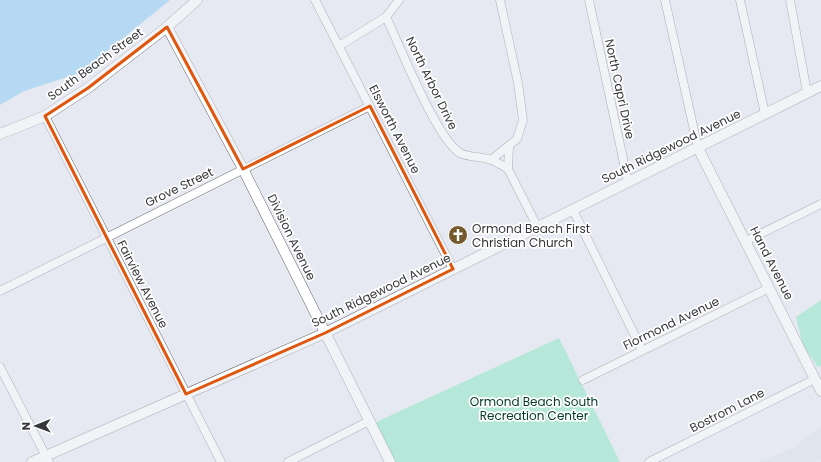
<svg xmlns="http://www.w3.org/2000/svg" width="821" height="462" font-family="Poppins,sans-serif">
<style>
.built{fill:#d8deee}
.green{fill:#7be7ba}
.water{fill:#7bc6f7}
.lines{fill:none;stroke-linecap:round;stroke-linejoin:round}
.minor-casing{stroke:#666970;stroke-width:9}
.tertiary-casing{stroke:#666970;stroke-width:11}
.minor{stroke:#fff;stroke-width:8}
.tertiary{stroke:#fff;stroke-width:10}
.marked{fill:none;stroke:#df570e;stroke-width:3;stroke-linejoin:round}
.labels{text-anchor:middle;dominant-baseline:central;stroke-width:3.5;stroke-linejoin:round;paint-order:stroke}
.street-label{font-size:12px;fill:#36373a;stroke:#fff}
.poi-label{font-size:12px;fill:#36373a;stroke:#fff;text-anchor:start}
.park-label{font-size:12px;fill:#023927;stroke:#fff}
</style>
<rect width="100%" height="100%" fill="#e6e9f1"/>
<!-- built -->
<polygon class="built" points="821,427 821,459 815,462 758,462 793,448"/>
<!-- green -->
<g class="green">
<polygon points="821,300 821,366 818,367 803,345 796,317"/>
<polygon points="559,338 620,462 394,462 374,423"/>
</g>
<!-- water -->
<polygon class="water" points="0,0 170,0 80,73 24,91 0,105"/>
<g class="lines">
<defs>
<g id="minor">
<polyline points="315,0 453,269"/>
<polyline points="589,0 628,182"/>
<polyline points="665,0 698,148"/>
<polyline points="740,0 765,114"/>
<polyline points="790,0 807,92"/>
<path d="M386 17C399 44 437 140 460 153 470 158 481 156 492 160 497 162 503 166 508 169"/>
<polyline points="339,46 386,17 399,0"/>
<polyline points="45,116 221,462"/>
<polyline points="509,146 508,169 538,228"/>
<polyline points="491,160 517,139 523,120 518,83 500,0"/>
<polyline points="573,210 642,350"/>
<polyline points="746,241 821,204"/>
<polyline points="0,291 370,106"/>
<polyline points="0,367 49,462"/>
<polyline points="583,380 769,288"/>
<polyline points="288,462 369,421"/>
<polyline points="649,462 815,379"/>
</g>
<g id="tertiary">
<polyline points="167,27 243,169 390,462"/>
<polyline points="0,134 45,116 88,88 167,27 197,0"/>
<polyline points="698,148 821,391"/>
<polyline points="32,462 325,333 821,86"/>
</g>
</defs>
<!-- minor casing -->
<use href="#minor" class="minor-casing"/>
<!-- tertiary casing -->
<use href="#tertiary" class="tertiary-casing"/>
<!-- minor -->
<use href="#minor" class="minor"/>
<!-- tertiary -->
<use href="#tertiary" class="tertiary"/>
</g>
<!-- marked area -->
<path d="M0 0H821V462H0ZM167 27 243 169 370 106 453 269 325 333 186 394 45 116 88 88Z" fill="#e6e9f1" fill-opacity=".55" fill-rule="evenodd"/>
<path class="marked" d="M167 27 243 169 370 106 453 269 325 333 186 394 45 116 88 88Z"/>
<!-- icons -->
<defs>
<symbol id="church-disc" viewBox="-11 -11 22 22"><circle r="9.5" fill="#75592c" stroke="#fff"/><path d="M-1.2-6h2.4v3.5h3.3v2.4h-3.3V6h-2.4V-.1h-3.3v-2.4h3.3Z" fill="#fff"/></symbol>
</defs>
<g fill-rule="evenodd">
<use href="#church-disc" x="447" y="224" width="22" height="22"/>
</g>
<g class="labels">
<!-- street labels -->
<g class="street-label">
<text transform="translate(95 64) rotate(-36)">South Beach Street</text>
<text transform="translate(432 83) rotate(64)">North Arbor Drive</text>
<text transform="translate(620 89) rotate(78)">North Capri Drive</text>
<text transform="translate(395 129) rotate(63)">Elsworth Avenue</text>
<text transform="translate(671 146) rotate(-26)">South Ridgewood Avenue</text>
<text transform="translate(179 187) rotate(-26)">Grove Street</text>
<text transform="translate(292 237) rotate(64)">Division Avenue</text>
<text transform="translate(772 263) rotate(63)">Hand Avenue</text>
<text transform="translate(143 284) rotate(63)">Fairview Avenue</text>
<text transform="translate(381 290) rotate(-26)">South Ridgewood Avenue</text>
<text transform="translate(671 323) rotate(-26)">Flormond Avenue</text>
<text transform="translate(727 410) rotate(-27)">Bostrom Lane</text>
</g>
<!-- poi labels -->
<g class="poi-label">
<text x="472" y="228">Ormond Beach First<tspan x="472" dy="14">Christian Church</tspan></text>
</g>
<!-- park labels -->
<g class="park-label">
<text x="534" y="401">Ormond Beach South<tspan x="534" dy="14">Recreation Center</tspan></text>
</g>
</g>
<!-- north arrow -->
<g transform="translate(36 426) rotate(269)" stroke="#ffffff" stroke-width="3" paint-order="stroke">
<path d="M0-3L7 15L0 10L-7 15Z" fill="#36373a"/>
<text y="-6" font-size="11" font-weight="bold" text-anchor="middle" fill="#36373a">N</text>
</g>
</svg>
